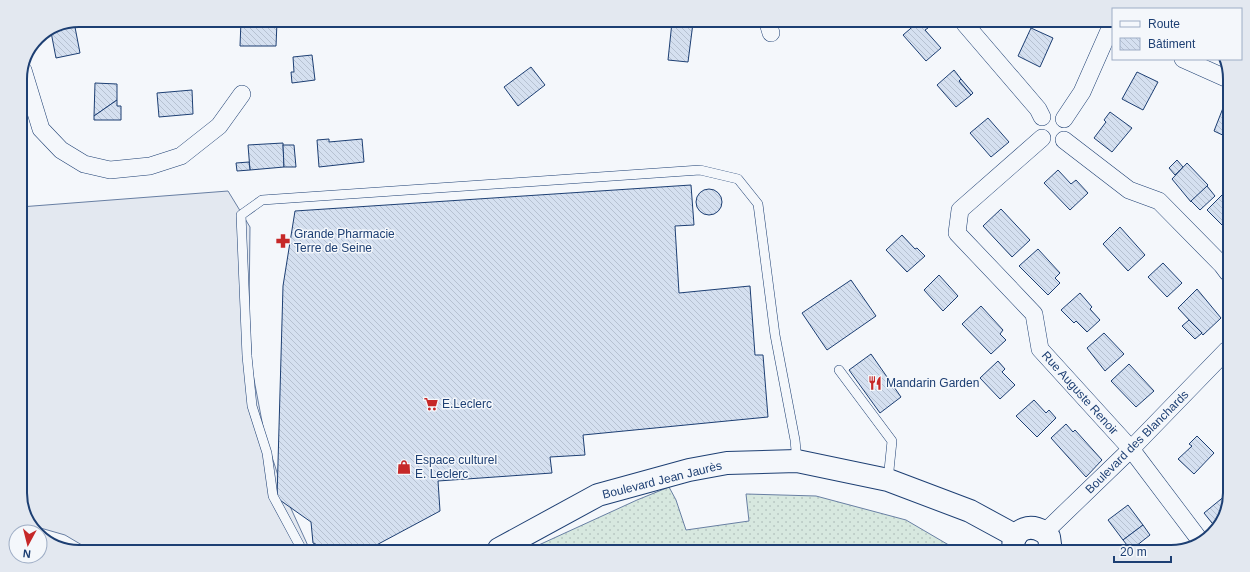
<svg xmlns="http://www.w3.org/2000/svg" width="1250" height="572" font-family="Helvetica,sans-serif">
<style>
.grass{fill:url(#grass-dots);stroke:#687fa3}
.parking{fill:#e3e8f0;stroke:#687fa3}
.building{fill:url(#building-back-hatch);stroke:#1d3f73}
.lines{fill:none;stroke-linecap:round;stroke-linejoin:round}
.lane-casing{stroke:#1d3f73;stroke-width:10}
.street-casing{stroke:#1d3f73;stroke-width:18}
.secondary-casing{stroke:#1d3f73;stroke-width:24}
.lane{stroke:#f4f7fb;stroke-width:9}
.street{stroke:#f4f7fb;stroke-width:17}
.secondary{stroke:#f4f7fb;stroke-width:22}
.labels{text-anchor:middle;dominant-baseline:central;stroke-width:3;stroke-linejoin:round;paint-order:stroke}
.poi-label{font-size:12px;fill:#1d3f73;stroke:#f4f7fb;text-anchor:start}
.street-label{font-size:12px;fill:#1d3f73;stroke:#f4f7fb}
.rim{fill:none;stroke:#1d3f73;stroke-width:2}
</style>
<defs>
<pattern id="grass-dots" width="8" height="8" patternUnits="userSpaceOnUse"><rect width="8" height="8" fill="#d7e8df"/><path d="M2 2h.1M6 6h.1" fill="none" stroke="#b8c8c3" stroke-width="1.8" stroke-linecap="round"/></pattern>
<pattern id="building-back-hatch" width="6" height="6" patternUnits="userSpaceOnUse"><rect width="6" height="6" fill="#d5e0f0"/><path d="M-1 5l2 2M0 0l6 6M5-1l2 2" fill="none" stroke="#b6c1d1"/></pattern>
</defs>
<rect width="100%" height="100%" fill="#f4f7fb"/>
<!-- grass -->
<polygon class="grass" points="669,487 676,500 686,530 749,521 746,494 816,496 906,520 959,551 530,549 637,500"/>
<!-- parking -->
<polygon class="parking" points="228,191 250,227 249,311 252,369 264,432 283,491 309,548 87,548 65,535 30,525 20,497 20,207"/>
<!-- building -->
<g class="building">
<polygon points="241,21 277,22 276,46 240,46"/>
<polygon points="74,22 80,53 56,58 51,32"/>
<polygon points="672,22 693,23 688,62 668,60"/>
<polygon points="917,23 925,23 928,28 925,30 941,48 926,61 903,35"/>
<polygon points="1031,28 1053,38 1040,67 1018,56"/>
<polygon points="312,55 315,80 292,83 291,72 294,72 293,57"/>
<polygon points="531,67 545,85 518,106 504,87"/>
<polygon points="954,70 961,79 959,81 971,95 956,107 937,85"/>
<polygon points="1137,72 1158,82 1143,110 1122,99"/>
<polygon points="961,79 973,93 971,95 959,81"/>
<polygon points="95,83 117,84 117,100 94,116"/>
<polygon points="192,90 193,114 159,117 157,93"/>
<polygon points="117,100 117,106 121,106 121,120 94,120 94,116"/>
<polygon points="1223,108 1230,111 1229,138 1214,131"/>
<polygon points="1110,112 1132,128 1112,152 1094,138 1106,122 1104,120"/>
<polygon points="988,118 1009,142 991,157 970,133"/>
<polygon points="329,139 329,142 362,139 364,162 319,167 317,140"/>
<polygon points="283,143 284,167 250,170 248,145"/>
<polygon points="283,145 294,145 296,167 284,167"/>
<polygon points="1177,160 1183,167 1175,175 1169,168"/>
<polygon points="249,162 250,170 237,171 236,163"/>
<polygon points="1187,163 1208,185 1191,202 1172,179"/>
<polygon points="1058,170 1071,184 1076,180 1088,193 1070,210 1044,183"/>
<polygon points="691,185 694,225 675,226 679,293 750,286 755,355 763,355 768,417 583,435 585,455 550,457 552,473 438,481 440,511 369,549 326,549 313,543 311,522 277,498 283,286 295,211"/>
<polygon points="1207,186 1215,196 1200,210 1191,201"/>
<circle cx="709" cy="202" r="13"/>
<polygon points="1224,193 1229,198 1228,231 1207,210"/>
<polygon points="1001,209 1030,240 1012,257 983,226"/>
<polygon points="1120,227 1145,255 1128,271 1103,244"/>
<polygon points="902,235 915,249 917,248 925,256 907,272 886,250"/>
<polygon points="1038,249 1060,273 1055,278 1060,283 1048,295 1019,266"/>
<polygon points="1163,263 1182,283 1167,297 1148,277"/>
<polygon points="939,275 958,296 943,311 924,290"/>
<polygon points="851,280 876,316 827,350 802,313"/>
<polygon points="1197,289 1221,318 1203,335 1178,308"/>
<polygon points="1080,293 1092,307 1090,309 1100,320 1087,332 1076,321 1074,323 1061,310"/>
<polygon points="981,306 1003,330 1000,334 1006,340 991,354 962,324"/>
<polygon points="1189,320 1202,333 1195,339 1182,326"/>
<polygon points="1104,333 1124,354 1105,371 1087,348"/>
<polygon points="871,354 901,397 880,413 849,370"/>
<polygon points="998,361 1005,369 1002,372 1015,385 1000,399 980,378"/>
<polygon points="1129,364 1154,391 1136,407 1111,381"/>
<polygon points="1034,400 1046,413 1049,410 1056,418 1037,437 1016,416"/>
<polygon points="1066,424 1073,432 1075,430 1102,460 1086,477 1051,438"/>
<polygon points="1197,436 1214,453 1194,474 1178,459 1192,446 1189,444"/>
<polygon points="1226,495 1225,516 1216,528 1204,513"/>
<polygon points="1128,505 1143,525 1123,540 1108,520"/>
<polygon points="1143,525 1150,535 1131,550 1123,540"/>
</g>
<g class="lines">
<defs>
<g id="lane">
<polyline points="839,370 892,441 888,480"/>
<polyline points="301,548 273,496 267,453 252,406 247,356 241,215 262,200 700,170 738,179 758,204 775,335 795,440 797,461"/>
</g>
<g id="street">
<polyline points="768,23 771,33"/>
<polyline points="965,24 1038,109 1042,117"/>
<polyline points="1183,59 1230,80"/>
<polyline points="23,70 41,129 61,150 84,164 110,170 150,166 181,156 219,126 242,94"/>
<polyline points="1064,119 1082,92 1112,24"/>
<polyline points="1042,138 960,210 957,233 1034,314 1040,349 1131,449 1202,543"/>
<polyline points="1064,140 1129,190 1159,201 1222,265 1228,273"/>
<polyline points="1045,532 1131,449 1227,350"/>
</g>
<g id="secondary">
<polyline points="499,549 598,495 689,470 727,463 797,461 888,480 970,511 1016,536"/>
<path d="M1014 551C1009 528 1035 520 1049 537L1051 552"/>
</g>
</defs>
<!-- lane casing -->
<use href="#lane" class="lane-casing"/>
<!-- street casing -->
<use href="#street" class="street-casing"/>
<!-- secondary casing -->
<use href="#secondary" class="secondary-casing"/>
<!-- lane -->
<use href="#lane" class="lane"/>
<!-- street -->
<use href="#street" class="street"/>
<!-- secondary -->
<use href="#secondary" class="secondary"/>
</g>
<!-- icons -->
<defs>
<symbol id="pharmacy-bare" viewBox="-9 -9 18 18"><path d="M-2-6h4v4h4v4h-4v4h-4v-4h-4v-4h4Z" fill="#c62828" stroke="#f4f7fb" stroke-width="2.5" paint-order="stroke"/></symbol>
<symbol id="restaurant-bare" viewBox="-9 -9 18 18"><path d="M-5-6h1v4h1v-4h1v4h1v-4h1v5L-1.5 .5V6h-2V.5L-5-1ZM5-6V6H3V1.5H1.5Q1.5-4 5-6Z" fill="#c62828" stroke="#f4f7fb" stroke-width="2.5" paint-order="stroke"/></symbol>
<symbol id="supermarket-bare" viewBox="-9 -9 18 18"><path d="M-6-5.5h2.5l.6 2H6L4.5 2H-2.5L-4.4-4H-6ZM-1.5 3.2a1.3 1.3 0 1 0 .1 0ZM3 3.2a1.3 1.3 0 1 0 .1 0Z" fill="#c62828" stroke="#f4f7fb" stroke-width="2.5" paint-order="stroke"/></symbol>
<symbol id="shop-bare" viewBox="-9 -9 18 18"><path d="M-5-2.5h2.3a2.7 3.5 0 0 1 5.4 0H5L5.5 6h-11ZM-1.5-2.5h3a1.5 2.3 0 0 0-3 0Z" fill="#c62828" stroke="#f4f7fb" stroke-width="2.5" paint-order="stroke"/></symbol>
</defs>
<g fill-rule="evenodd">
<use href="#pharmacy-bare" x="273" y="231" width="20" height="20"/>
<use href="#restaurant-bare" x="865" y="373" width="20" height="20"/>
<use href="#supermarket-bare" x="421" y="394" width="20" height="20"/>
<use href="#shop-bare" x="394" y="457" width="20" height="20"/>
</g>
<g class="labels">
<!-- poi labels -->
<g class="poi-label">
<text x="294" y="234">Grande Pharmacie<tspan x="294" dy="14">Terre de Seine</tspan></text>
<text x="886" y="383">Mandarin Garden</text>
<text x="442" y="404">E.Leclerc</text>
<text x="415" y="460">Espace culturel<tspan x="415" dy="14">E. Leclerc</tspan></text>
</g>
<!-- street labels -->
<g class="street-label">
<text transform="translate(1080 393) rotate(48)">Rue Auguste Renoir</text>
<text transform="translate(1137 442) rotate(-45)">Boulevard des Blanchards</text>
<text transform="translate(662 480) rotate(-14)">Boulevard Jean Jaurès</text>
</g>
</g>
<!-- crop -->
<path d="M0 0H1250V572H0ZM79 27H1171A52 52 0 0 1 1223 79V493A52 52 0 0 1 1171 545H79A52 52 0 0 1 27 493V79A52 52 0 0 1 79 27Z" fill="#e3e8f0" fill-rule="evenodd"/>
<path class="rim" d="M79 27H1171A52 52 0 0 1 1223 79V493A52 52 0 0 1 1171 545H79A52 52 0 0 1 27 493V79A52 52 0 0 1 79 27Z"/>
<!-- legend -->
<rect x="1112" y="8" width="130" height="52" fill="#f4f7fb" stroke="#9eadc5"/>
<rect x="1120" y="21" width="20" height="6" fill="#f4f7fb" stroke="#9eadc5"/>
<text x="1148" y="28" font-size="12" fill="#1d3f73">Route</text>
<rect x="1120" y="38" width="20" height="12" fill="url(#building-back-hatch)" stroke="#9eadc5"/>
<text x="1148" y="48" font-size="12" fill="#1d3f73">Bâtiment</text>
<!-- north arrow -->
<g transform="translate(28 544) rotate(187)"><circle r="19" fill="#f4f7fb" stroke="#9eadc5"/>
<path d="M0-3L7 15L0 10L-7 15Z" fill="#c62828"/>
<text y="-6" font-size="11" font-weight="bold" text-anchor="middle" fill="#1d3f73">N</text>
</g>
<!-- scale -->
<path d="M1114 556v6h57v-6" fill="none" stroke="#1d3f73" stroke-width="2"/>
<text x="1120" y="556" font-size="12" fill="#1d3f73" stroke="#f4f7fb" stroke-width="3" paint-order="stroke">20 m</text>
</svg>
